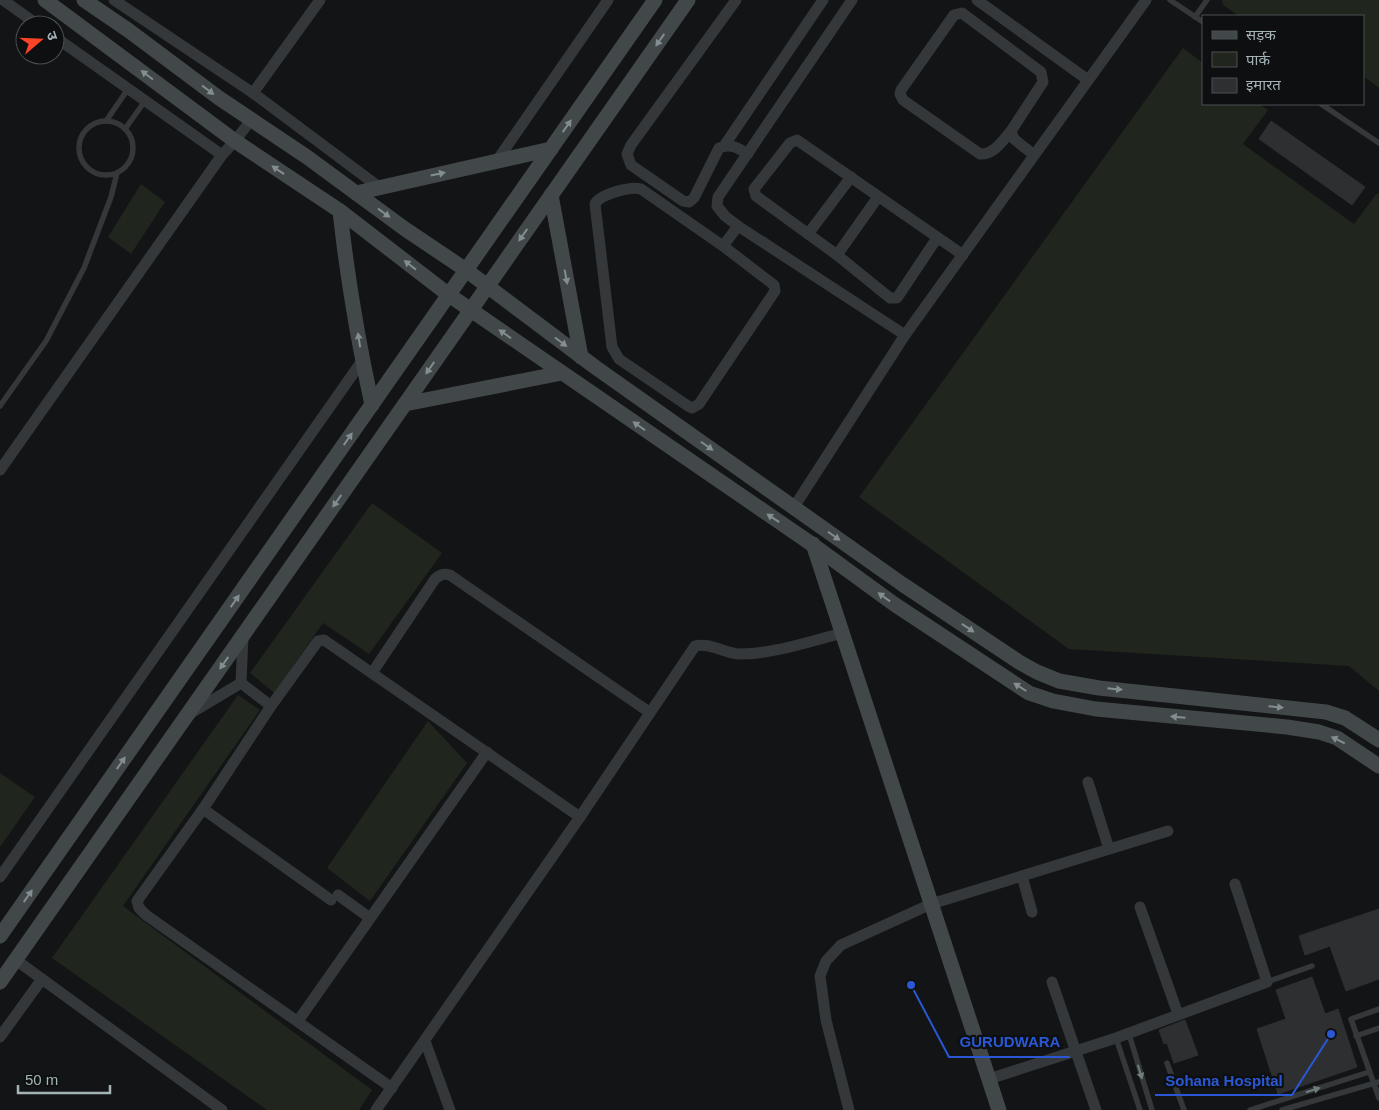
<svg xmlns="http://www.w3.org/2000/svg" width="1379" height="1110" font-family="Arial,'Noto Sans Devanagari',sans-serif">
<style>
.green{fill:#20251d}
.building{fill:#2e2f31;stroke:#2d2f31}
.lines{fill:none;stroke-linecap:round;stroke-linejoin:round}
.lane{stroke:#34383a;stroke-width:5.5}
.street{stroke:#34383a;stroke-width:11}
.secondary{stroke:#42484a;stroke-width:15}
.oneway{fill:#828e90}
.oneway2{fill:#727c7e}
.leader{fill:none;stroke:#2a58d5;stroke-width:2}
.callout-dot{fill:#2a58d5;stroke:#0e0f10;stroke-width:2}
.callout-label{font-size:15px;text-anchor:middle;font-weight:bold;fill:#2a58d5;stroke:#0e0f10;stroke-width:4.5;stroke-linejoin:round;paint-order:stroke}
</style>
<rect width="100%" height="100%" fill="#131415"/>
<!-- green -->
<g class="green">
<polygon points="1222,0 1379,0 1379,88 1363,76 1363,16 1239,16 1223,5"/>
<polygon points="1183,48 1203,63 1203,104 1259,104 1268,110 1243,144 1354,224 1377,193 1379,195 1379,691 1349,666 1069,649 859,497"/>
<polygon points="141,184 165,202 131,254 108,237"/>
<polygon points="372,503 442,553 369,654 323,623 274,693 250,673"/>
<polygon points="238,695 260,710 123,906 372,1090 359,1110 267,1110 52,958"/>
<polygon points="428,721 467,763 370,901 327,868"/>
<polygon points="0,773 35,797 0,847"/>
</g>
<!-- building -->
<g class="building">
<polygon points="1271,121 1365,187 1352,205 1259,139"/>
<polygon points="1379,909 1379,979 1346,991 1330,946 1305,955 1299,936"/>
<polygon points="1312,977 1325,1014 1338,1009 1357,1067 1278,1094 1257,1029 1286,1019 1276,990"/>
<polygon points="1185,1020 1198,1055 1174,1063 1167,1043 1164,1044 1159,1030"/>
</g>
<g class="lines">
<!-- lane -->
<g class="lane">
<polyline points="1170,0 1203,22"/>
<polyline points="1195,17 1207,0"/>
<polyline points="1321,104 1379,143"/>
<polyline points="106,121 128,89"/>
<circle cx="106" cy="148" r="27"/>
<polyline points="125,129 145,101"/>
<polyline points="0,406 46,341 84,268 111,197 117,173"/>
<polyline points="1267,982 1312,966"/>
<polyline points="1379,1009 1351,1019 1379,1098"/>
<polyline points="1129,1034 1152,1110"/>
<polyline points="1356,1036 1379,1028"/>
<polyline points="1116,1038 1140,1110"/>
<polyline points="1167,1063 1184,1110"/>
<polyline points="1250,1110 1369,1072"/>
<polyline points="1282,1110 1379,1082"/>
</g>
<!-- street -->
<g class="street">
<polyline points="3,0 38,25"/>
<polyline points="114,0 253,93 379,187"/>
<path d="M736 0 631 145 627 154 631 165 683 201 689 202 694 198 719 148C730 143 738 148 748 154"/>
<polyline points="852,0 718,197 717,206 725,216 738,226 905,335"/>
<polyline points="977,0 1088,80"/>
<polyline points="55,37 222,155"/>
<polyline points="253,93 320,0"/>
<path d="M1011 131C1003 140 994 155 980 154L903 100 900 94 901 90 954 15 962 13 1041 72 1043 82 1011 131 1014 139 1034 155"/>
<polyline points="724,146 823,0"/>
<polyline points="496,162 608,0"/>
<polyline points="808,234 851,177"/>
<polyline points="937,238 897,298 890,298 837,255 756,196 754,189 790,143 797,140 963,255"/>
<path d="M723 246 641 189C631 186 600 194 595 204L612 347 619 359 688 406 692 408 699 404 775 291 774 285 723 246 738 226"/>
<polyline points="837,255 878,197"/>
<polyline points="0,470 222,155 235,141 251,120"/>
<polyline points="794,507 905,335 1146,0"/>
<path d="M372 673 435 579C440 575 443 573 450 575L649 712"/>
<polyline points="241,683 243,636"/>
<polyline points="241,683 271,706"/>
<polyline points="191,713 241,683"/>
<polyline points="1088,782 1109,849"/>
<polyline points="203,809 331,900"/>
<polyline points="1022,876 1032,912"/>
<polyline points="0,877 362,361"/>
<polyline points="338,895 370,918"/>
<polyline points="1140,907 1178,1014"/>
<polyline points="16,960 42,979"/>
<polyline points="1052,982 1096,1110"/>
<polyline points="298,1021 487,752"/>
<polyline points="0,1037 42,979 222,1110"/>
<polyline points="425,1041 450,1110"/>
<polyline points="989,1079 1116,1038 1267,982 1235,884"/>
<polyline points="392,1088 146,915 139,908 137,901 203,809 271,706 318,641 324,640 580,817"/>
<path d="M376 1110 580 817 695 646C709 642 724 653 740 654 774 654 810 641 843 633"/>
<polyline points="849,1110 826,1020 820,976 826,961 841,945 931,904 1168,831"/>
</g>
<!-- secondary -->
<g class="secondary">
<polyline points="45,0 235,141 340,211 449,295 813,545 894,604 1029,693 1053,701 1096,709 1287,727 1319,732 1337,738 1379,766"/>
<polyline points="84,0 128,30 219,98 307,157 405,229 466,270 595,367 902,584 1019,662 1037,672 1059,681 1099,688 1326,712 1345,718 1379,740"/>
<polyline points="356,193 551,149"/>
<polyline points="551,195 581,357"/>
<path d="M340 211C347 276 358 341 372 405"/>
<polyline points="405,404 562,373"/>
<polyline points="813,544 999,1110"/>
<polyline points="0,936 655,0"/>
<polyline points="0,982 688,0"/>
</g>
</g>
<!-- one-way arrows -->
<defs><path id="oneway-solid" d="M-6-.8H1V-3.2L6.5 0L1 3.2V.8H-6Z" transform="scale(1.25)"/></defs>
<g class="oneway">
<use href="#oneway-solid" transform="translate(660 40) rotate(125)"/>
<use href="#oneway-solid" transform="translate(147 75) rotate(-143)"/>
<use href="#oneway-solid" transform="translate(208 90) rotate(37)"/>
<use href="#oneway-solid" transform="translate(567 126) rotate(-55)"/>
<use href="#oneway-solid" transform="translate(278 170) rotate(-146)"/>
<use href="#oneway-solid" transform="translate(438 174) rotate(-12)"/>
<use href="#oneway-solid" transform="translate(384 213) rotate(36)"/>
<use href="#oneway-solid" transform="translate(523 235) rotate(125)"/>
<use href="#oneway-solid" transform="translate(410 265) rotate(-142)"/>
<use href="#oneway-solid" transform="translate(566 277) rotate(79)"/>
<use href="#oneway-solid" transform="translate(505 334) rotate(-145)"/>
<use href="#oneway-solid" transform="translate(359 340) rotate(-99)"/>
<use href="#oneway-solid" transform="translate(561 342) rotate(37)"/>
<use href="#oneway-solid" transform="translate(430 368) rotate(125)"/>
<use href="#oneway-solid" transform="translate(639 426) rotate(-145)"/>
<use href="#oneway-solid" transform="translate(348 439) rotate(-55)"/>
<use href="#oneway-solid" transform="translate(707 446) rotate(35)"/>
<use href="#oneway-solid" transform="translate(337 501) rotate(125)"/>
<use href="#oneway-solid" transform="translate(773 518) rotate(-146)"/>
<use href="#oneway-solid" transform="translate(834 536) rotate(35)"/>
<use href="#oneway-solid" transform="translate(884 597) rotate(-144)"/>
<use href="#oneway-solid" transform="translate(235 601) rotate(-55)"/>
<use href="#oneway-solid" transform="translate(968 628) rotate(34)"/>
<use href="#oneway-solid" transform="translate(224 663) rotate(125)"/>
<use href="#oneway-solid" transform="translate(1020 687) rotate(-148)"/>
<use href="#oneway-solid" transform="translate(1115 689) rotate(6)"/>
<use href="#oneway-solid" transform="translate(1276 707) rotate(6)"/>
<use href="#oneway-solid" transform="translate(1178 717) rotate(-175)"/>
<use href="#oneway-solid" transform="translate(1338 740) rotate(-154)"/>
<use href="#oneway-solid" transform="translate(121 763) rotate(-55)"/>
<use href="#oneway-solid" transform="translate(28 896) rotate(-55)"/>
</g>
<g class="oneway2">
<use href="#oneway-solid" transform="translate(1140 1072) rotate(73)"/>
<use href="#oneway-solid" transform="translate(1313 1090) rotate(-18)"/>
</g>
<!-- callouts -->
<path class="leader" d="M911 985L949 1057H1070M1331 1034L1292 1095H1155"/>
<g class="callout-dot">
<circle cx="911" cy="985" r="5"/>
<circle cx="1331" cy="1034" r="5"/>
</g>
<g class="callout-label">
<text x="1010" y="1047">GURUDWARA</text>
<text x="1224" y="1086">Sohana Hospital</text>
</g>
<!-- legend -->
<rect x="1202" y="15" width="162" height="90" fill="#0e0f10" stroke="#4a5152"/>
<rect x="1212" y="31" width="25" height="8" fill="#42484a" stroke="#4a5152"/>
<text x="1246" y="40" font-size="15" fill="#a4b3b6">सड़क</text>
<rect x="1212" y="52" width="25" height="15" fill="#20251d" stroke="#4a5152"/>
<text x="1246" y="65" font-size="15" fill="#a4b3b6">पार्क</text>
<rect x="1212" y="78" width="25" height="15" fill="#2e2f31" stroke="#4a5152"/>
<text x="1246" y="90" font-size="15" fill="#a4b3b6">इमारत</text>
<!-- north arrow -->
<g transform="translate(40 40) rotate(71)"><circle r="24" fill="#0e0f10" stroke="#4a5152"/>
<path d="M0-4L9 19L0 12L-9 19Z" fill="#f94427"/>
<text y="-8" font-size="14" font-weight="bold" text-anchor="middle" fill="#a4b3b6">उ</text>
</g>
<!-- scale -->
<path d="M18 1085v8h92v-8" fill="none" stroke="#a4b3b6" stroke-width="2.5"/>
<text x="25" y="1085" font-size="15" fill="#a4b3b6" stroke="#0e0f10" stroke-width="4" paint-order="stroke">50 m</text>
</svg>
